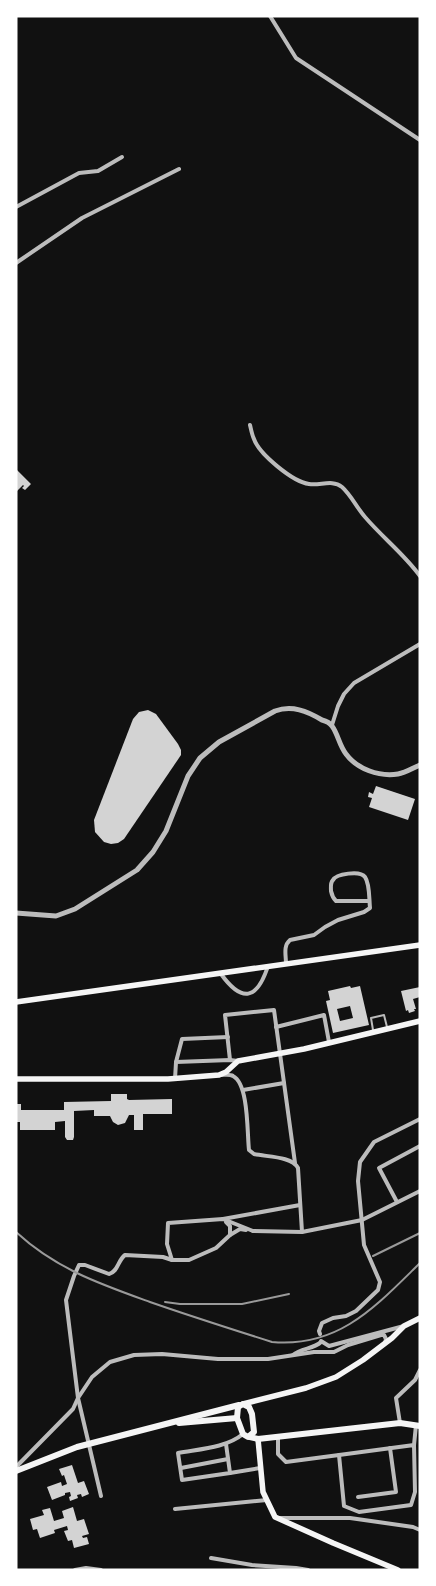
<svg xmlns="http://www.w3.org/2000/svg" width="436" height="1586" font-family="'Titillium Web',sans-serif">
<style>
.building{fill:#d3d3d3;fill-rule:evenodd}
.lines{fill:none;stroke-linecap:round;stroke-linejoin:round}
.service{stroke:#bcbcbc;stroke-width:2}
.minor{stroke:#bcbcbc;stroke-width:4}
.tertiary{stroke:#bcbcbc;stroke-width:5}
.secondary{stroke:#f5f5f5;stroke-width:5.5}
.primary{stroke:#f5f5f5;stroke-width:6}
.rail{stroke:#9a9a9a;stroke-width:2}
</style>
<rect width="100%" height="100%" fill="#111"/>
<!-- building -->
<g class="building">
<polygon points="16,469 31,484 25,490 22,488 24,486 23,485 16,492"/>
<polygon points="148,710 156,714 178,744 181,750 181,755 124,839 118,843 111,844 104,842 95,832 94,820 133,719 139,712"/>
<polygon points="376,786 415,799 408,820 369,807 372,798 368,797 369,792 373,794"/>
<path d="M350 986 351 988 360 986 369 1025 333 1033 326 1001 330 1000 328 991ZM350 1006 353 1018 340 1021 337 1009Z"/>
<polygon points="420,987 420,997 413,999 416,1009 414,1009 415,1011 409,1013 408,1010 406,1011 401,991"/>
<polygon points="111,1094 127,1094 127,1099 129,1100 172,1099 172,1114 143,1114 143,1130 134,1130 134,1115 129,1115 125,1123 118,1125 113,1122 110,1116 94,1116 94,1110 74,1111 74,1137 73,1140 67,1140 65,1137 65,1121 55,1122 55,1130 20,1130 20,1122 16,1122 16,1104 21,1104 21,1110 64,1110 64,1102 111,1101"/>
<polygon points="72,1465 78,1483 84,1481 89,1494 82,1497 81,1494 77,1495 78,1498 70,1501 69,1497 71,1496 70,1492 65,1493 65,1495 52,1500 47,1487 61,1482 62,1486 67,1484 64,1475 62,1476 59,1469"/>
<polygon points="73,1507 77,1521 84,1519 89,1534 82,1536 83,1538 87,1537 89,1544 74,1548 72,1540 68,1541 64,1531 68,1530 67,1526 54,1530 55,1533 40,1538 37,1529 33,1530 30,1519 44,1515 42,1510 50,1508 54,1521 64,1518 62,1511"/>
</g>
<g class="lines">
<!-- service -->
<polyline class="service" points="373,1030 371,1018 384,1015 387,1027"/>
<!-- minor -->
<g class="minor">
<polyline points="270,16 296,58 420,140"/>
<polyline points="16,207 79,173 98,171 122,157"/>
<polyline points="16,263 82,218 179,169"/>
<path d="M250 425C251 429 252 435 254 439 259 454 293 482 309 484 320 486 332 479 342 487 351 495 357 508 365 517 383 538 404 554 420 576"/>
<polyline points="332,725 338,706 344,694 354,683 420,644"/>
<path d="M286 964C286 955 283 946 290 940L314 935 325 927 338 920 364 912 370 908C369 899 370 884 365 877 360 870 336 874 333 880 330 883 331 887 331 891 332 896 333 898 336 901H369"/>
<path d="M221 974C242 1003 257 1000 268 966"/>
<polyline points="276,1027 324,1015 329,1042"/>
<polyline points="230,1060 225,1015 274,1010 295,1163"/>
<polyline points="176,1062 182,1039 228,1037"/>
<path d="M221 1075C225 1075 230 1074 233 1076 249 1084 247 1134 249 1150L254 1154C266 1157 292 1156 298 1168L302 1232"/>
<polyline points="175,1079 176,1062 230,1060 238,1061"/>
<polyline points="243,1090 284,1083"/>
<polyline points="397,1202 379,1168 420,1146"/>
<polyline points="223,1219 300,1205"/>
<polyline points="253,1231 302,1232 362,1220 420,1191"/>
<polyline points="230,1235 240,1229 246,1230"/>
<polyline points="172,1260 189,1260 216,1248 230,1235 230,1226 226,1222"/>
<polyline points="320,1334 319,1331 322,1323 333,1318 346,1316 356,1311 378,1290 380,1282 364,1245 358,1181 360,1162 374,1142 420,1119"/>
<polyline points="321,1341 329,1346 404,1326"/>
<path d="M293 1355C301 1348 314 1349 321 1342"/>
<polyline points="400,1423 396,1398 415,1380 420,1370"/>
<polyline points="278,1436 278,1454 286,1462 339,1455"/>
<path d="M226 1444 230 1473 182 1480 178 1453C199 1449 226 1448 243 1434"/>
<polyline points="414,1445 339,1455 344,1506 359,1512 411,1505 415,1492 414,1445 416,1425"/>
<path d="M16 1467 73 1409 78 1398 66 1300 74 1276 79 1265H85L109 1274C118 1272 118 1260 125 1255L163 1257 172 1260 167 1244 168 1223 223 1219 253 1231"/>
<polyline points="181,1468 228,1459"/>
<polyline points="230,1473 260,1468"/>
<polyline points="101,1496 78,1398 92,1377 110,1362 134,1355 162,1354 218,1359 268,1359 314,1352 334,1352 348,1345 381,1335 384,1335 386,1339 385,1343"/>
<polyline points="358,1497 396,1492 390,1448"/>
<polyline points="175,1509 267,1500"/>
<polyline points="278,1518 350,1518 413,1527 420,1530"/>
<polyline points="211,1558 252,1565 296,1568 308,1570"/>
<polyline points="75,1570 86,1568 101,1570"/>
</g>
<!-- tertiary -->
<path class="tertiary" d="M16 913 56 916 75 909 137 870 153 852 166 831 188 776 200 758 219 742 275 711C292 705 307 711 322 720 326 721 330 723 332 726 338 734 339 745 346 754 357 769 379 777 398 774 405 773 413 768 420 765"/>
<!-- secondary -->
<g class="secondary">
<polyline points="16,1002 420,945"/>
<polyline points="16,1079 168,1079 219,1075 226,1072 238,1061 304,1049 420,1021"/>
<polyline points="243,1404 306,1388 336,1377 363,1360 392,1338 404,1326 420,1318"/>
<polyline points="258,1439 263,1492 275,1517 333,1543 398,1570"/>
</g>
<!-- primary -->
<g class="primary">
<polygon points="243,1404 249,1407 252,1414 254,1432 248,1437 243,1434 237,1418 238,1407"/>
<polyline points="179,1423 237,1418"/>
<polyline points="250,1437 258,1439 400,1423 420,1426"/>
<polyline points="16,1471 77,1447 239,1405"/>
</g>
<!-- rail -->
<g class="rail">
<path d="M16 1232C56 1269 100 1284 150 1302 190 1316 231 1329 272 1342 339 1348 376 1306 420 1263"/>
<polyline points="373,1256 420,1233"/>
<polyline points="165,1302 180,1304 242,1304 289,1294"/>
</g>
</g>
<!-- border -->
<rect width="436" height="1586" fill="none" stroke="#ffffff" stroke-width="35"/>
</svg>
